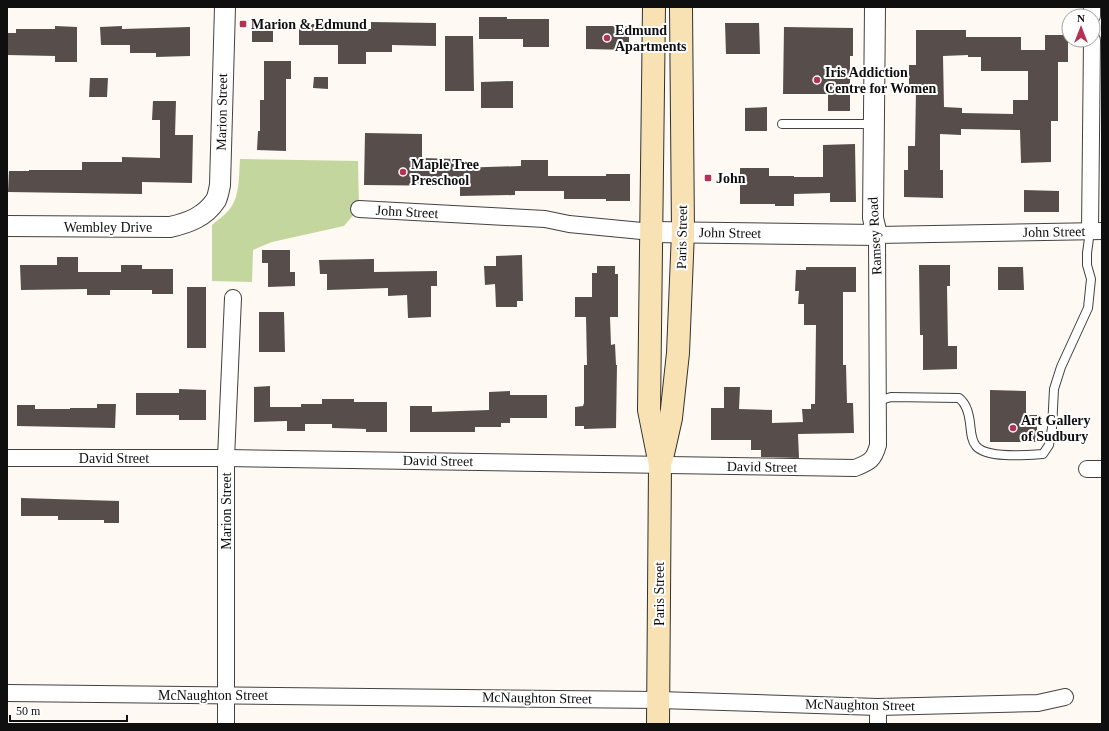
<svg xmlns="http://www.w3.org/2000/svg" width="1109" height="731" font-family="'Times New Roman',serif">
<style>
.forest{fill:#c3d69e}
.building{fill:#574e4c;fill-rule:evenodd}
.lines{fill:none;stroke-linecap:round;stroke-linejoin:round}
.service-casing{stroke:#424242;stroke-width:10}
.minor-casing{stroke:#424242;stroke-width:18}
.tertiary-casing{stroke:#424242;stroke-width:22}
.secondary-casing{stroke:#313131;stroke-width:24}
.service{stroke:#fff;stroke-width:8}
.minor{stroke:#fff;stroke-width:16}
.tertiary{stroke:#fff;stroke-width:20}
.secondary{stroke:#f8e1b2;stroke-width:22}
.poi-dot{fill:#b43254;stroke:#fff;stroke-width:1.5}
.labels{text-anchor:middle;dominant-baseline:central;stroke-width:4;stroke-linejoin:round;paint-order:stroke}
.poi-label{font-size:14px;font-weight:bold;fill:#0f0f0f;stroke:#fff;text-anchor:start}
.street-label{font-size:14px;fill:#0f0f0f;stroke:#fff}
</style>
<rect width="100%" height="100%" fill="#fef9f2"/>
<!-- forest -->
<path class="forest" d="M240 159 358 161 359 208 344 226 272 242 253 250 252 282 212 281V225C217 220 224 216 229 210 240 198 239 174 240 159Z"/>
<!-- building -->
<g class="building">
<polygon points="479,17 507,17 507,19 549,19 549,47 523,47 523,39 479,39"/>
<polygon points="252,21 273,22 273,42 252,42"/>
<polygon points="371,22 436,23 436,46 392,45 392,52 366,52 366,64 338,64 338,45 299,45 299,24 328,24 328,28 371,29"/>
<polygon points="725,23 759,23 760,54 726,54"/>
<polygon points="55,26 77,27 77,62 55,62 55,56 7,55 7,33 16,33 16,29 55,29"/>
<polygon points="122,26 122,29 190,27 190,56 156,57 156,53 130,53 130,45 101,45 100,27"/>
<polygon points="586,26 629,26 629,50 586,49"/>
<polygon points="784,27 853,28 853,56 850,56 850,111 828,111 828,94 783,94"/>
<path d="M916 30H966V37H1021V50H1045V35H1068V62H1058V121H1051V162L1021 163 1020 130 961 129V135L940 134V170H943V198L904 197V170H908V146H915L916 91H909V65H916ZM968 55V57H981V71H1028V100H1013V114L962 113V108L944 107 943 56Z"/>
<polygon points="445,36 473,36 474,91 445,91"/>
<polygon points="264,61 291,61 291,79 286,79 286,151 257,150 258,131 260,131 260,100 264,100"/>
<polygon points="314,77 328,77 328,89 313,88"/>
<polygon points="90,78 108,78 107,97 89,97"/>
<polygon points="513,81 513,108 481,108 481,82"/>
<polygon points="153,101 176,101 175,135 193,135 192,183 142,182 142,194 8,192 9,171 29,171 29,170 82,170 82,162 122,162 122,157 160,158 160,120 152,120"/>
<polygon points="767,107 767,131 745,131 745,108"/>
<polygon points="365,133 422,134 422,158 457,159 457,168 521,166 521,160 548,160 548,176 606,176 606,174 630,174 630,201 606,201 606,199 564,199 564,191 515,191 515,195 460,196 460,186 364,185"/>
<polygon points="855,144 856,202 830,202 830,193 794,194 794,206 775,206 775,204 740,204 740,168 769,168 769,176 794,176 794,177 823,177 823,145"/>
<polygon points="1024,190 1059,191 1059,212 1024,212"/>
<polygon points="262,250 290,250 290,272 295,272 295,286 268,287 268,263 262,263"/>
<polygon points="522,255 523,301 517,301 517,307 496,307 495,284 485,285 484,266 496,266 496,256"/>
<polygon points="57,257 78,257 78,272 121,272 121,265 142,265 142,269 173,269 173,294 152,294 152,290 110,290 110,295 87,295 87,289 21,290 20,265 57,265"/>
<polygon points="374,259 374,272 437,271 437,286 431,286 431,317 408,318 407,295 388,296 388,288 327,290 327,274 320,274 319,260"/>
<polygon points="919,265 950,265 950,286 947,286 948,346 957,346 957,369 923,370 923,335 920,335"/>
<polygon points="597,266 615,266 615,274 618,274 618,317 610,317 611,345 615,344 616,365 617,365 616,428 584,429 584,426 575,426 575,407 583,406 584,403 584,365 587,365 586,317 575,317 575,297 592,297 592,273 597,273"/>
<polygon points="806,267 856,267 856,292 843,292 843,365 846,365 847,403 853,403 854,433 798,434 799,458 761,457 761,450 751,450 751,440 711,440 711,408 724,408 724,387 740,387 739,409 772,410 772,423 803,422 802,409 811,409 811,404 815,404 816,325 804,325 804,304 798,304 799,291 795,291 796,270 806,270"/>
<polygon points="998,267 1023,267 1024,290 998,290"/>
<rect x="187" y="287" width="19" height="61"/>
<polygon points="259,312 284,312 285,352 259,352"/>
<polygon points="270,386 270,407 301,407 301,404 322,404 322,399 354,399 354,402 387,402 387,432 366,432 366,429 332,428 332,424 305,424 305,431 287,431 287,421 254,422 254,387"/>
<polygon points="179,389 206,390 206,420 179,420 179,415 136,415 136,393 179,393"/>
<polygon points="990,390 1026,391 1026,415 1037,415 1037,442 990,442"/>
<polygon points="510,391 510,395 547,395 547,418 510,418 510,423 501,423 501,427 475,427 475,432 410,432 410,406 432,406 432,412 489,410 489,392"/>
<polygon points="97,404 116,404 115,428 17,426 17,405 35,405 35,409 70,409 70,408 97,408"/>
<polygon points="21,498 119,501 119,523 104,523 104,520 58,520 58,516 21,516"/>
</g>
<g class="lines">
<defs>
<g id="service">
<polyline points="782,124 874,124"/>
<path d="M878 401 891 397 959 398C967 404 969 414 970 423 971 431 971 440 976 446 987 459 1028 455 1043 454L1049 445 1052 428 1054 389 1061 367 1088 308 1091 279 1087 265V253L1090 231"/>
</g>
<g id="minor">
<polyline points="1092,16 1092,7"/>
<polyline points="359,209 545,219 569,224 652,232"/>
<polyline points="1090,231 1092,40"/>
<path d="M7 458H226L855 468C870 462 874 460 878 445L877 235 1102 231"/>
<polyline points="1087,469 1102,469"/>
<polyline points="7,693 659,700 878,707 1038,703 1065,697"/>
<polyline points="226,724 226,458 233,298"/>
<polyline points="878,724 878,707"/>
</g>
<g id="tertiary">
<path d="M7 226 170 227C188 223 205 217 216 200 218 196 219 190 220 185L225 7"/>
<polyline points="652,232 877,235 873,218 875,7"/>
</g>
<g id="secondary">
<polyline points="654,7 649,410 660,465 658,724"/>
<polyline points="662,458 671,418 678,353 683,232 681,7"/>
</g>
</defs>
<!-- service casing -->
<use href="#service" class="service-casing"/>
<!-- minor casing -->
<use href="#minor" class="minor-casing"/>
<!-- tertiary casing -->
<use href="#tertiary" class="tertiary-casing"/>
<!-- secondary casing -->
<use href="#secondary" class="secondary-casing"/>
<!-- service -->
<use href="#service" class="service"/>
<!-- minor -->
<use href="#minor" class="minor"/>
<!-- tertiary -->
<use href="#tertiary" class="tertiary"/>
<!-- secondary -->
<use href="#secondary" class="secondary"/>
</g>
<!-- markers -->
<g class="poi-dot">
<rect x="239" y="20" width="8" height="8" rx="2"/>
<circle cx="607" cy="38" r="4"/>
<circle cx="817" cy="80" r="4"/>
<circle cx="403" cy="172" r="4"/>
<rect x="704" y="174" width="8" height="8" rx="2"/>
<circle cx="1013" cy="428" r="4"/>
</g>
<g class="labels">
<!-- poi labels -->
<g class="poi-label">
<text x="251" y="24">Marion &amp; Edmund</text>
<text x="615" y="30">Edmund<tspan x="615" dy="16">Apartments</tspan></text>
<text x="825" y="72">Iris Addiction<tspan x="825" dy="16">Centre for Women</tspan></text>
<text x="411" y="164">Maple Tree<tspan x="411" dy="16">Preschool</tspan></text>
<text x="716" y="178">John</text>
<text x="1021" y="420">Art Gallery<tspan x="1021" dy="16">of Sudbury</tspan></text>
</g>
<!-- street labels -->
<g class="street-label">
<text transform="translate(222 112) rotate(-89)">Marion Street</text>
<text transform="translate(407 212) rotate(3)">John Street</text>
<text x="108" y="227">Wembley Drive</text>
<text transform="translate(1054 232) rotate(-1)">John Street</text>
<text transform="translate(730 233) rotate(1)">John Street</text>
<text transform="translate(875 236) rotate(-93)">Ramsey Road</text>
<text transform="translate(682 237) rotate(-89)">Paris Street</text>
<text x="114" y="458">David Street</text>
<text transform="translate(438 461) rotate(1)">David Street</text>
<text transform="translate(762 467) rotate(1)">David Street</text>
<text transform="translate(226 511) rotate(-90)">Marion Street</text>
<text transform="translate(659 594) rotate(-90)">Paris Street</text>
<text x="213" y="695">McNaughton Street</text>
<text transform="translate(537 698) rotate(1)">McNaughton Street</text>
<text transform="translate(860 705) rotate(1)">McNaughton Street</text>
</g>
</g>
<!-- border -->
<rect width="1109" height="731" fill="none" stroke="#0f0f0f" stroke-width="16"/>
<!-- north arrow -->
<g transform="translate(1081 28)"><circle r="19" fill="#ffffff" stroke="#9f9f9f"/>
<path d="M0-3L7 15L0 10L-7 15Z" fill="#b43254"/>
<text y="-6" font-size="11" font-weight="bold" text-anchor="middle" fill="#0f0f0f">N</text>
</g>
<!-- scale -->
<path d="M10 715v6h117v-6" fill="none" stroke="#0f0f0f" stroke-width="2"/>
<text x="16" y="715" font-size="12" fill="#0f0f0f" stroke="#ffffff" stroke-width="3" paint-order="stroke">50 m</text>
</svg>
